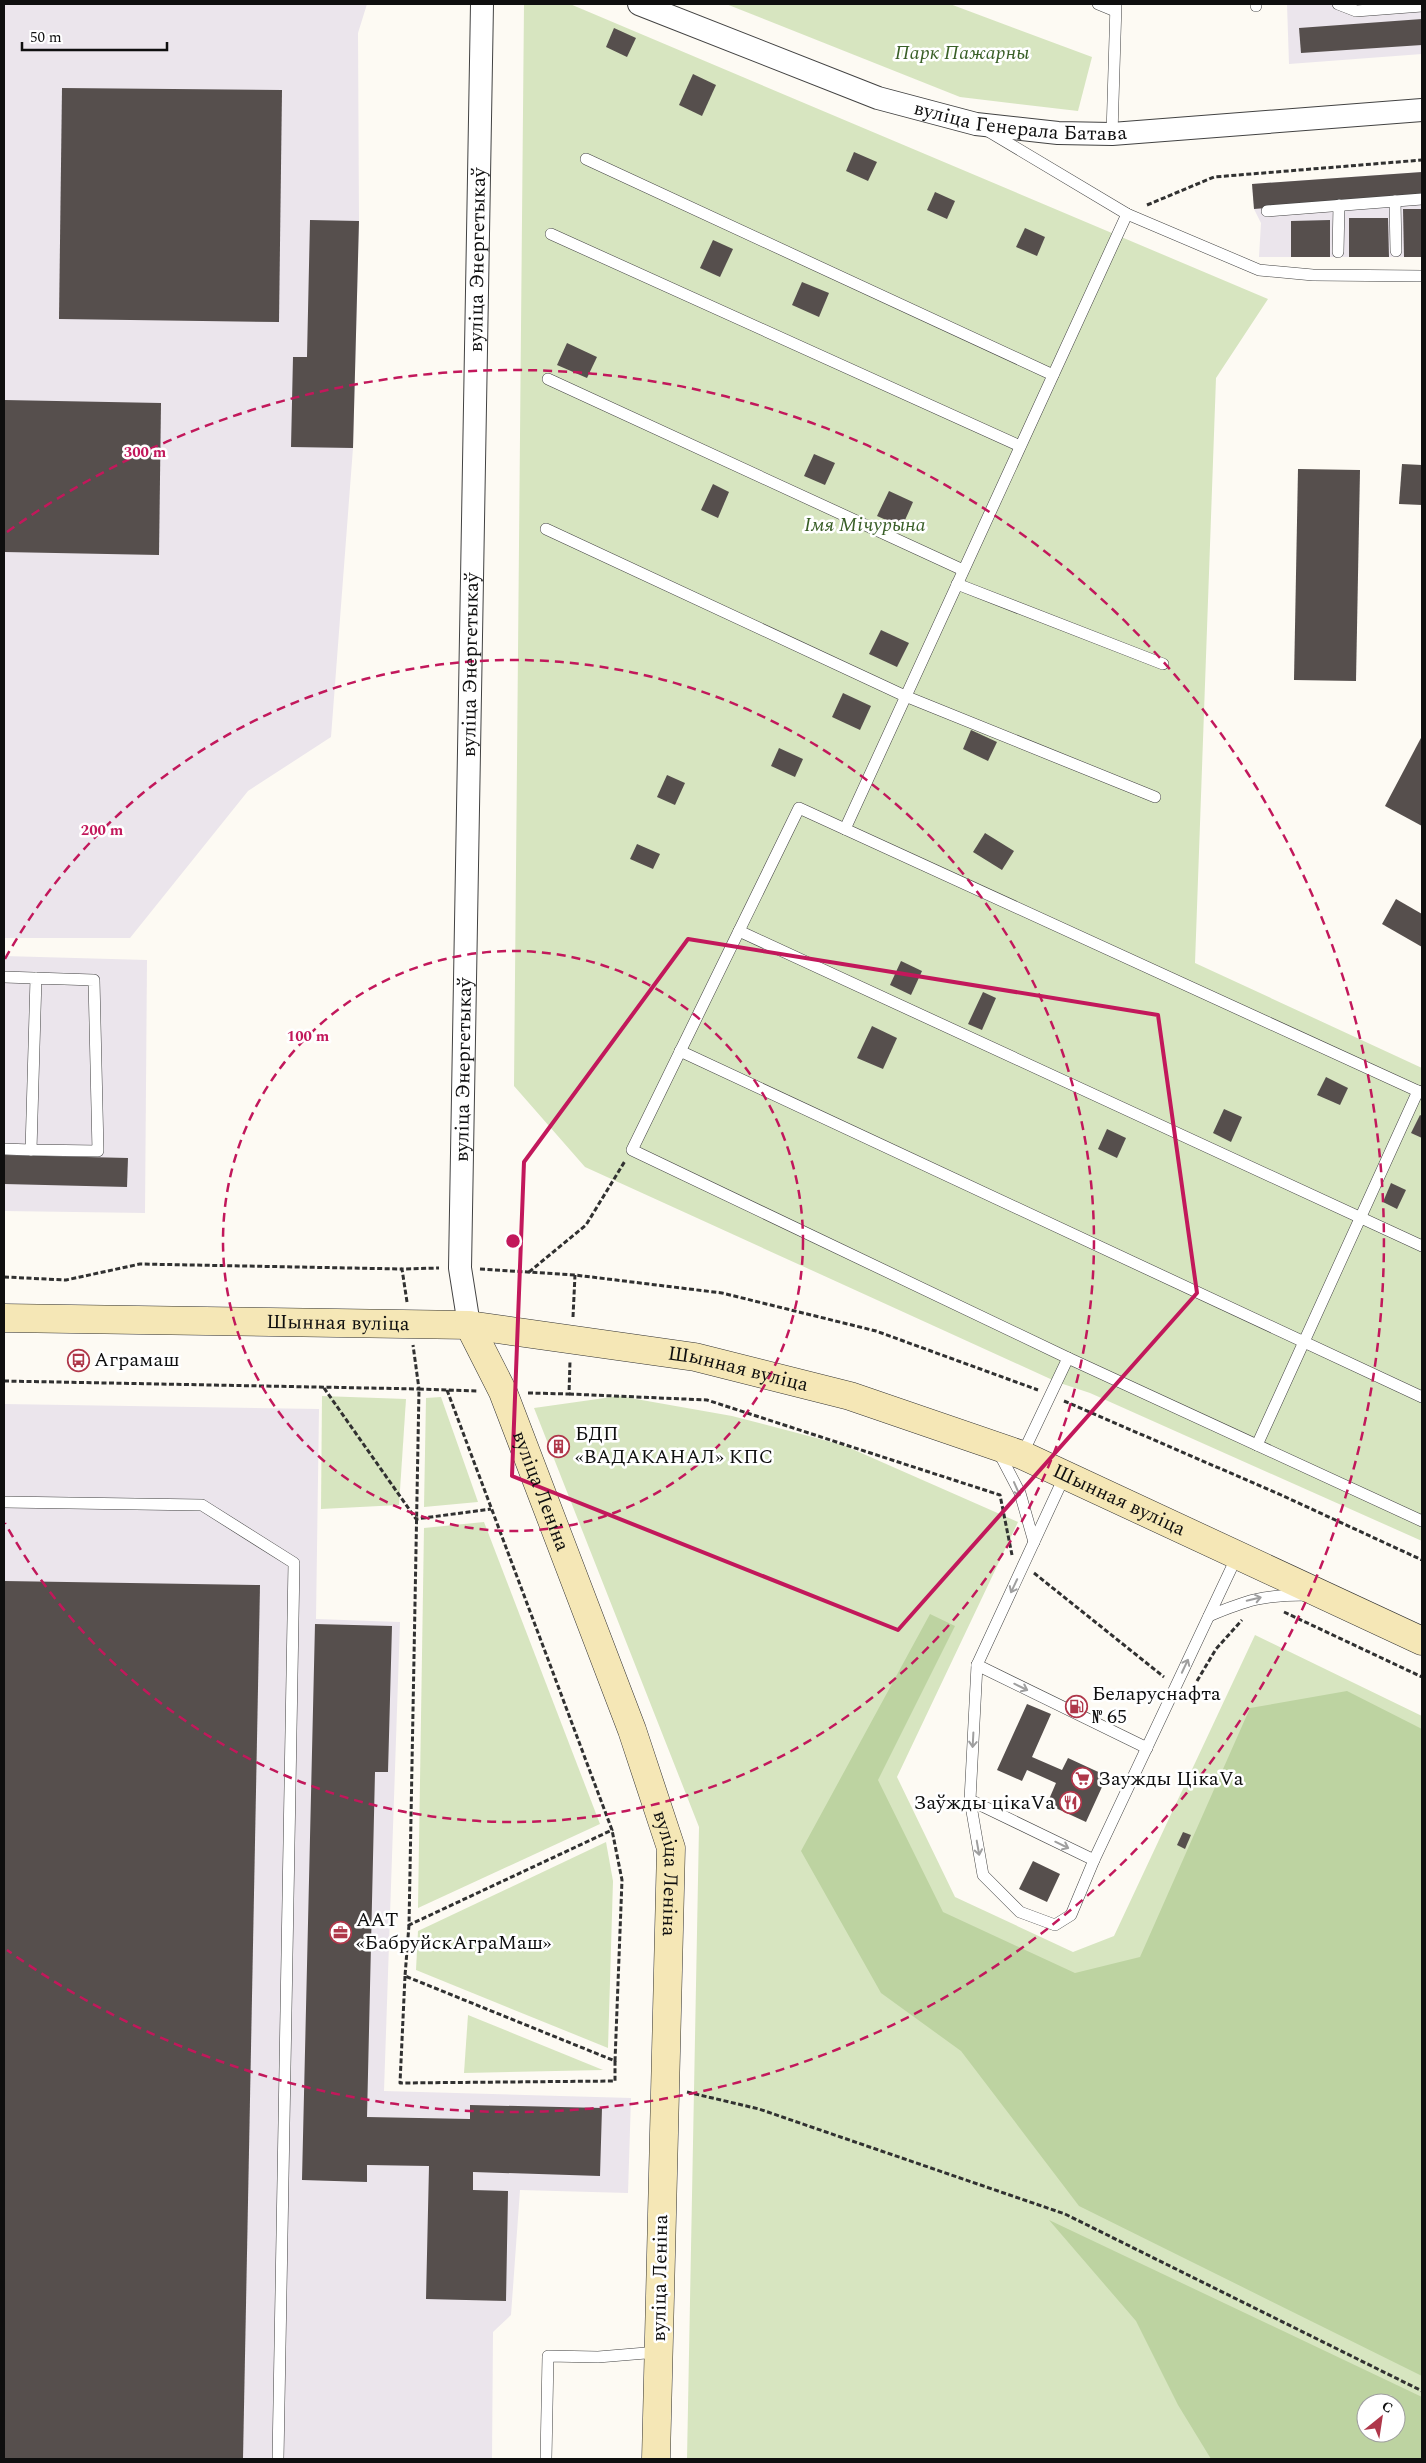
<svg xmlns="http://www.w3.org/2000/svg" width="1426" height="2463" font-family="Spectral,serif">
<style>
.industrial{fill:#ebe5ec}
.green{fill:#d7e5c0;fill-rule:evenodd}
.forest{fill:#bdd3a1;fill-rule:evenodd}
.building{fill:#564f4d}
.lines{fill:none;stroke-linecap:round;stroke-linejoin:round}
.lane-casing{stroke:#424242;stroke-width:12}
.street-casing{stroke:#424242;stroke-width:24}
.secondary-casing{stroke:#313131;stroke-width:29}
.path{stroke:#313131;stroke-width:3;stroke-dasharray:5 2.5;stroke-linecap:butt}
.lane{stroke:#fff;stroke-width:11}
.street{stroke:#fff;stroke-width:22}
.secondary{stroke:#f5e7b6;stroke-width:28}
.oneway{stroke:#9f9f9f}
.marked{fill:none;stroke:#c2185b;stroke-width:4;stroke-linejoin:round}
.ring{fill:none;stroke:#c2185b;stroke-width:2.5;stroke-dasharray:9 6}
.labels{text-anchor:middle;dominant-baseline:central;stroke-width:5;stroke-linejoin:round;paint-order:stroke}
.park-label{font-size:20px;font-style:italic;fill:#395f27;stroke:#fff}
.street-label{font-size:20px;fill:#0f0f0f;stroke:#fff}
.poi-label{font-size:20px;fill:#0f0f0f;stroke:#fff;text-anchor:start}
.centre{fill:#c2185b;stroke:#fff;stroke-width:2.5}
.ring-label{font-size:15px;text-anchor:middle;font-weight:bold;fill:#c2185b;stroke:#fff;stroke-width:5;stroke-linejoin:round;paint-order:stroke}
</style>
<rect width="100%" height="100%" fill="#fdfaf3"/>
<!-- industrial -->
<g class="industrial">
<polygon points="4,4 367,4 358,33 359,221 353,448 331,737 248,791 130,938 4,938"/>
<polygon points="1287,4 1422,4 1422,54 1289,64"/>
<polygon points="1422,172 1422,257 1259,257 1261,223 1254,209 1252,184"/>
<polygon points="4,956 147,960 145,1213 4,1211"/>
<polygon points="4,1404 319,1409 316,1619 400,1622 384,2091 631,2098 628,2193 520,2190 511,2315 493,2332 492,2459 4,2459"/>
</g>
<!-- green -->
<g class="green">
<polygon points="524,4 570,4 1268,299 1216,378 1195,963 1422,1068 1422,1541 1090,1393 1057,1382 585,1167 514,1086"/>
<polygon points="726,4 950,4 1092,57 1078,111 960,97"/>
<polygon points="322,1396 406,1399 399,1505 321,1509"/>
<path d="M619 1396 732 1416 843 1445 1018 1522 897 1777 955 1897 1073 1952 1114 1936 1255 1635 1422 1716V2459H687L699 1827 534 1408ZM1366 2403H1396V2433H1366Z"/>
<polygon points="441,1397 478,1502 424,1507 426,1398"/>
<polygon points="484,1522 600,1824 418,1908 424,1528"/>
<polygon points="606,1842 613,1881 608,2048 416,1970 418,1931"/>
<polygon points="468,2015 603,2070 464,2073"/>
</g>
<!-- forest -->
<g class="forest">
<polygon points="930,1614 955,1626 878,1780 943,1912 1075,1973 1140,1957 1250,1708 1347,1691 1422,1729 1422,2376 1079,2206 961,2051 881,1993 801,1851"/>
<path d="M1049 2220 1422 2397V2459H1211L1178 2405 1136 2321ZM1366 2403H1396V2433H1366Z"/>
</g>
<!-- building -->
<g class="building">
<polygon points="1422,19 1422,45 1301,53 1299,28"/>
<polygon points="614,28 636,38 627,57 606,47"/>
<polygon points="693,74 716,85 702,116 679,105"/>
<polygon points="62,88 282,90 279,322 59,319"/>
<polygon points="854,152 877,162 868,181 846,171"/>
<polygon points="1422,172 1422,195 1254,209 1252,184"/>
<polygon points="935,192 955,201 947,219 927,210"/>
<polygon points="1403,209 1422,209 1422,257 1404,257"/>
<polygon points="1349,218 1388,218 1389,257 1349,257"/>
<polygon points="310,220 359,221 353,448 291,447 293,357 307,357"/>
<polygon points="1330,220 1330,257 1291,257 1291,221"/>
<polygon points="1025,228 1045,237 1037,256 1016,247"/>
<polygon points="713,240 733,249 720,277 700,268"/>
<polygon points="802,282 829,293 819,317 792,305"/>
<polygon points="567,343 597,357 587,378 557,365"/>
<polygon points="4,400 161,403 159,555 4,552"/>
<polygon points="814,454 835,463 825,485 804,476"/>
<polygon points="1402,464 1422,465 1422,505 1399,504"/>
<polygon points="1298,469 1360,470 1356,681 1294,680"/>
<polygon points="713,484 729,492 718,518 701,510"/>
<polygon points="889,491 913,502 902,527 877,516"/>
<polygon points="881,630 909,643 897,667 869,654"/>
<polygon points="843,693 871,706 860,730 832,717"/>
<polygon points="971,730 997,742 988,761 963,749"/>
<polygon points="1422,736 1422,826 1385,806"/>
<polygon points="779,748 803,759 795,777 771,766"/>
<polygon points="667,775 685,783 675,805 657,797"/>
<polygon points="985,833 1014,851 1002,870 973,852"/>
<polygon points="637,844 660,854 653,869 630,859"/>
<polygon points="1396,899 1422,914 1422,947 1382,924"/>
<polygon points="901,961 922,971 911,995 890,985"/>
<polygon points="983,992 996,998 982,1030 968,1024"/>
<polygon points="872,1026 897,1038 883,1069 857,1058"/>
<polygon points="1326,1077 1348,1088 1340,1105 1317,1095"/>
<polygon points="1224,1109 1242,1117 1231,1142 1213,1133"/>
<polygon points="1420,1115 1422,1116 1422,1138 1411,1133"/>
<polygon points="1107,1129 1126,1138 1117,1158 1098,1149"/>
<polygon points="4,1155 128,1158 127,1187 4,1184"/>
<polygon points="1391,1183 1406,1190 1397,1209 1383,1202"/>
<circle cx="559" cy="1446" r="8"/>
<polygon points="4,1581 260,1585 243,2459 4,2459"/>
<polygon points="315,1624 392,1626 388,1772 375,1772 367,2117 470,2119 470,2105 602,2108 600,2176 473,2172 473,2190 508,2191 506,2301 426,2299 429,2166 367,2165 367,2182 302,2180"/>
<polygon points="1027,1704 1051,1714 1032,1757 1062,1770 1068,1758 1107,1776 1086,1822 1047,1804 1056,1783 1027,1770 1022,1781 997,1770"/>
<polygon points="1183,1832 1191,1835 1185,1849 1177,1845"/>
<polygon points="1033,1861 1060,1874 1047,1902 1019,1889"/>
</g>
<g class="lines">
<defs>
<g id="lane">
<polyline points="1098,4 1115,11"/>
<polyline points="1256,4 1256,6"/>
<polyline points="1338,4 1356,11 1422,6"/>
<polyline points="988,131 1127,214 1259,270 1313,275 1422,276"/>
<polyline points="1112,134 1116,4"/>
<polyline points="586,159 1053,375"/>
<polyline points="1395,201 1396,251"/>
<polyline points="1267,211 1422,199"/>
<polyline points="551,234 1020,446"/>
<polyline points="1338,252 1339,205"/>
<polyline points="548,379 963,570"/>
<polyline points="546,529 905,696 1155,797"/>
<polyline points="957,584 1163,664"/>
<polyline points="845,829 1127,214"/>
<polyline points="739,931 1422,1246"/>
<polyline points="4,977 94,980 98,1151 31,1150 36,978"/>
<polyline points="680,1051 1422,1397"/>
<polyline points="1422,1093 799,808 632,1150 1068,1358 1422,1521"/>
<polyline points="4,1149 31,1150"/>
<polyline points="1257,1445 1418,1091"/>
<polyline points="998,1451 1020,1493 1034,1542"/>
<polyline points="1022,1455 1068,1358"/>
<polyline points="1065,1475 977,1665 970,1800 1094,1860 1238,1554"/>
<polyline points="4,1502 202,1505 294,1563 278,2459"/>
<path d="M1209 1616C1247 1600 1263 1595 1306 1595"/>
<polyline points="977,1665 1147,1748"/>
<polyline points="970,1800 983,1875 1020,1912 1055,1925 1071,1915 1094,1860"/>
<polyline points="546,2459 548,2356 598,2357 658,2352"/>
</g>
<g id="street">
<path id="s1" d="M639 4 878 98 976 124 1058 133 1112 134 1422 110"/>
<path id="s2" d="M469 1325 460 1268 482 4"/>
</g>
<g id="secondary">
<path id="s3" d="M4 1318 469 1325 695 1357 850 1396 1022 1455 1422 1641"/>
<path id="s4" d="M469 1325 503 1392 632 1730 671 1848 656 2459"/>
</g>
</defs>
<!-- lane casing -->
<use href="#lane" class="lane-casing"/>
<!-- street casing -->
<use href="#street" class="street-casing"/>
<!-- secondary casing -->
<use href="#secondary" class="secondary-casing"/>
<!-- path -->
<g class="path">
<polyline points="1147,205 1214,177 1422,160"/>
<polyline points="480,1269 575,1275 722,1293 876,1331 1038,1390"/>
<polyline points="529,1272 586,1225 625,1161"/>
<polyline points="4,1277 66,1280 140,1264 402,1269"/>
<polyline points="407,1302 402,1269 439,1268"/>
<polyline points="573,1317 575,1275"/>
<polyline points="4,1381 419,1389 413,1345"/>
<polyline points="324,1388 416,1519 491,1509"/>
<polyline points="447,1390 612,1830 409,1925 419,1389 477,1391"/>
<polyline points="528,1393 569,1394 570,1361"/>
<polyline points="569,1394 707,1400 1000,1495 1012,1555"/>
<polyline points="1064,1401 1279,1494 1422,1560"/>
<polyline points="1034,1573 1164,1677"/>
<polyline points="1284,1612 1422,1677"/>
<polyline points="1197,1681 1216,1649 1242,1620"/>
<polyline points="409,1925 405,1976 615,2061 622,1880 612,1830"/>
<polyline points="405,1976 400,2083 615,2081 615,2061"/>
<polyline points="687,2092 759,2109 1065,2214 1422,2391"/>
</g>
<!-- lane -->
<use href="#lane" class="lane"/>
<!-- street -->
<use href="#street" class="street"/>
<!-- secondary -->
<use href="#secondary" class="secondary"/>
</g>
<!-- one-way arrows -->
<defs><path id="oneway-shaft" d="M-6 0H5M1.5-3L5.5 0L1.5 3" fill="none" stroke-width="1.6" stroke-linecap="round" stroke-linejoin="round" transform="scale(1.25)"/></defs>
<g class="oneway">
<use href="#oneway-shaft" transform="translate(1017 1489) rotate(66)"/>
<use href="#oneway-shaft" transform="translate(1014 1586) rotate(115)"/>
<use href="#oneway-shaft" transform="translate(1254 1599) rotate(-13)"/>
<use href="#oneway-shaft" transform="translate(1185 1666) rotate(-65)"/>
<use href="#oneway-shaft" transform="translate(1021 1687) rotate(26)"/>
<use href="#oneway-shaft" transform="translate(973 1740) rotate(93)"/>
<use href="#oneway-shaft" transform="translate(1062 1845) rotate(26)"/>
<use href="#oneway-shaft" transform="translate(978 1848) rotate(80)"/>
</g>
<!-- marked area -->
<path class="marked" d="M688 939 1158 1015 1197 1293 898 1630 512 1476 524 1162Z"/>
<!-- distance rings -->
<g class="ring">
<circle cx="513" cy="1241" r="290"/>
<path d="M5 959A581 581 0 1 1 5 1523"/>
<path d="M7 532A871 871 0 1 1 7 1950"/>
</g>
<!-- icons -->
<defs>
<symbol id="bus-ring" viewBox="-11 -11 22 22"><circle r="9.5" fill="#fff" stroke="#af374a" stroke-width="1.5"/><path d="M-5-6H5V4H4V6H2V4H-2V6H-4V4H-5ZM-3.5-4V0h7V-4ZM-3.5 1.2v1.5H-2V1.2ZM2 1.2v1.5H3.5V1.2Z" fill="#af374a"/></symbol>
<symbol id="building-ring" viewBox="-11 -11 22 22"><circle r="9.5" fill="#fff" stroke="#af374a" stroke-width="1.5"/><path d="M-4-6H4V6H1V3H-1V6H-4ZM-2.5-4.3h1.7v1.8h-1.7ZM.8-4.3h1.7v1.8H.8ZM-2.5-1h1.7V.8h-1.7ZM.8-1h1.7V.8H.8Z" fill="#af374a"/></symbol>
<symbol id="fuel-ring" viewBox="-11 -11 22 22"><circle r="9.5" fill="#fff" stroke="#af374a" stroke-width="1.5"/><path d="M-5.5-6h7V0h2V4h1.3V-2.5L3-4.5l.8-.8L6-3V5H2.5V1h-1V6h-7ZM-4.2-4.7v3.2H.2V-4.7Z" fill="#af374a"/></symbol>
<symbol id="supermarket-ring" viewBox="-11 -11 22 22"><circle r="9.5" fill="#fff" stroke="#af374a" stroke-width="1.5"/><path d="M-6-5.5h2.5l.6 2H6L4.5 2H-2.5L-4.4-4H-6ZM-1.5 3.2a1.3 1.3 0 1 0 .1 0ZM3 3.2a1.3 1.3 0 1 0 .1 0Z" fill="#af374a"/></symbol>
<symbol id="restaurant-ring" viewBox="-11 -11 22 22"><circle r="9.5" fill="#fff" stroke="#af374a" stroke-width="1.5"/><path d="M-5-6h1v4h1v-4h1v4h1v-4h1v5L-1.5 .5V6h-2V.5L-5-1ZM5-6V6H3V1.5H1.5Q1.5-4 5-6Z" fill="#af374a"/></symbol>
<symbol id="office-ring" viewBox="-11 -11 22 22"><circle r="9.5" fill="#fff" stroke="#af374a" stroke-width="1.5"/><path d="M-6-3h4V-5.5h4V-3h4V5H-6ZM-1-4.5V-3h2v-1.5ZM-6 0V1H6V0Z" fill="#af374a"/></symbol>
</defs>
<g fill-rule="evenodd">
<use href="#bus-ring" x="66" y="1348" width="25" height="25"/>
<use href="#building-ring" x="546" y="1434" width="25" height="25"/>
<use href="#fuel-ring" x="1064" y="1694" width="25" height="25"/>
<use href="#supermarket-ring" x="1070" y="1766" width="25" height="25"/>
<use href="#restaurant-ring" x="1058" y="1790" width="25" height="25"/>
<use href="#office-ring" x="328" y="1920" width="25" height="25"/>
</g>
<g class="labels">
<!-- park labels -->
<g class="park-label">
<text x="962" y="53">Парк Пажарны</text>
<text x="865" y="525">Імя Мічурына</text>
</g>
<!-- street labels -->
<g class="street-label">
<text stroke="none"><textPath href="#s1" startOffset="402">вуліца Генерала Батава</textPath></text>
<text stroke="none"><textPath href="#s2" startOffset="1066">вуліца Энергетыкаў</textPath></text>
<text stroke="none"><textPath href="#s2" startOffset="661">вуліца Энергетыкаў</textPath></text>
<text stroke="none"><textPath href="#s2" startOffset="256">вуліца Энергетыкаў</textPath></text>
<text stroke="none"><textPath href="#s3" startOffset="334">Шынная вуліца</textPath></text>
<text stroke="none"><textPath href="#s3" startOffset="738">Шынная вуліца</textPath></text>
<text stroke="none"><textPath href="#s4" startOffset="181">вуліца Леніна</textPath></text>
<text stroke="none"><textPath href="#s3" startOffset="1142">Шынная вуліца</textPath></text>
<text stroke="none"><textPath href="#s4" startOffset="586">вуліца Леніна</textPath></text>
<text transform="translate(660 2278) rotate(-89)">вуліца Леніна</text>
</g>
<!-- poi labels -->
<g class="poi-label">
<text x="94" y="1360">Аграмаш</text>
<text x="575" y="1434">БДП<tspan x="575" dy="23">«ВАДАКАНАЛ» КПС</tspan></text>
<text x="1092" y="1694">Беларуснафта<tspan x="1092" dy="23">№ 65</tspan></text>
<text x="1098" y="1779">Заужды ЦікаVа</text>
<text x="1055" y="1803" text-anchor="end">Заўжды цікаVа</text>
<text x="356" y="1920">ААТ<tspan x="356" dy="23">«БабруйскАграМаш»</tspan></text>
</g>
</g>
<circle cx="513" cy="1241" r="8" class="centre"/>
<g class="ring-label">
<text x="145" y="457">300 m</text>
<text x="102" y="835">200 m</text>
<text x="308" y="1041">100 m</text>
</g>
<!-- border -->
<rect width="1426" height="2463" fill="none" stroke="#0f0f0f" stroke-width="10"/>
<!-- north arrow -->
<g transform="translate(1381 2418) rotate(30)"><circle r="24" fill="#ffffff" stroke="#9f9f9f"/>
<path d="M0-4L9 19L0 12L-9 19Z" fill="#af374a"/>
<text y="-8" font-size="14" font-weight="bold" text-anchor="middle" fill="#0f0f0f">С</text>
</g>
<!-- scale -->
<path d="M22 42v8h145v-8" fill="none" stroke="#0f0f0f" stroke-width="2.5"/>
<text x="30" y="42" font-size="15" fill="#0f0f0f" stroke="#ffffff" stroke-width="4" paint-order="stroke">50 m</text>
</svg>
